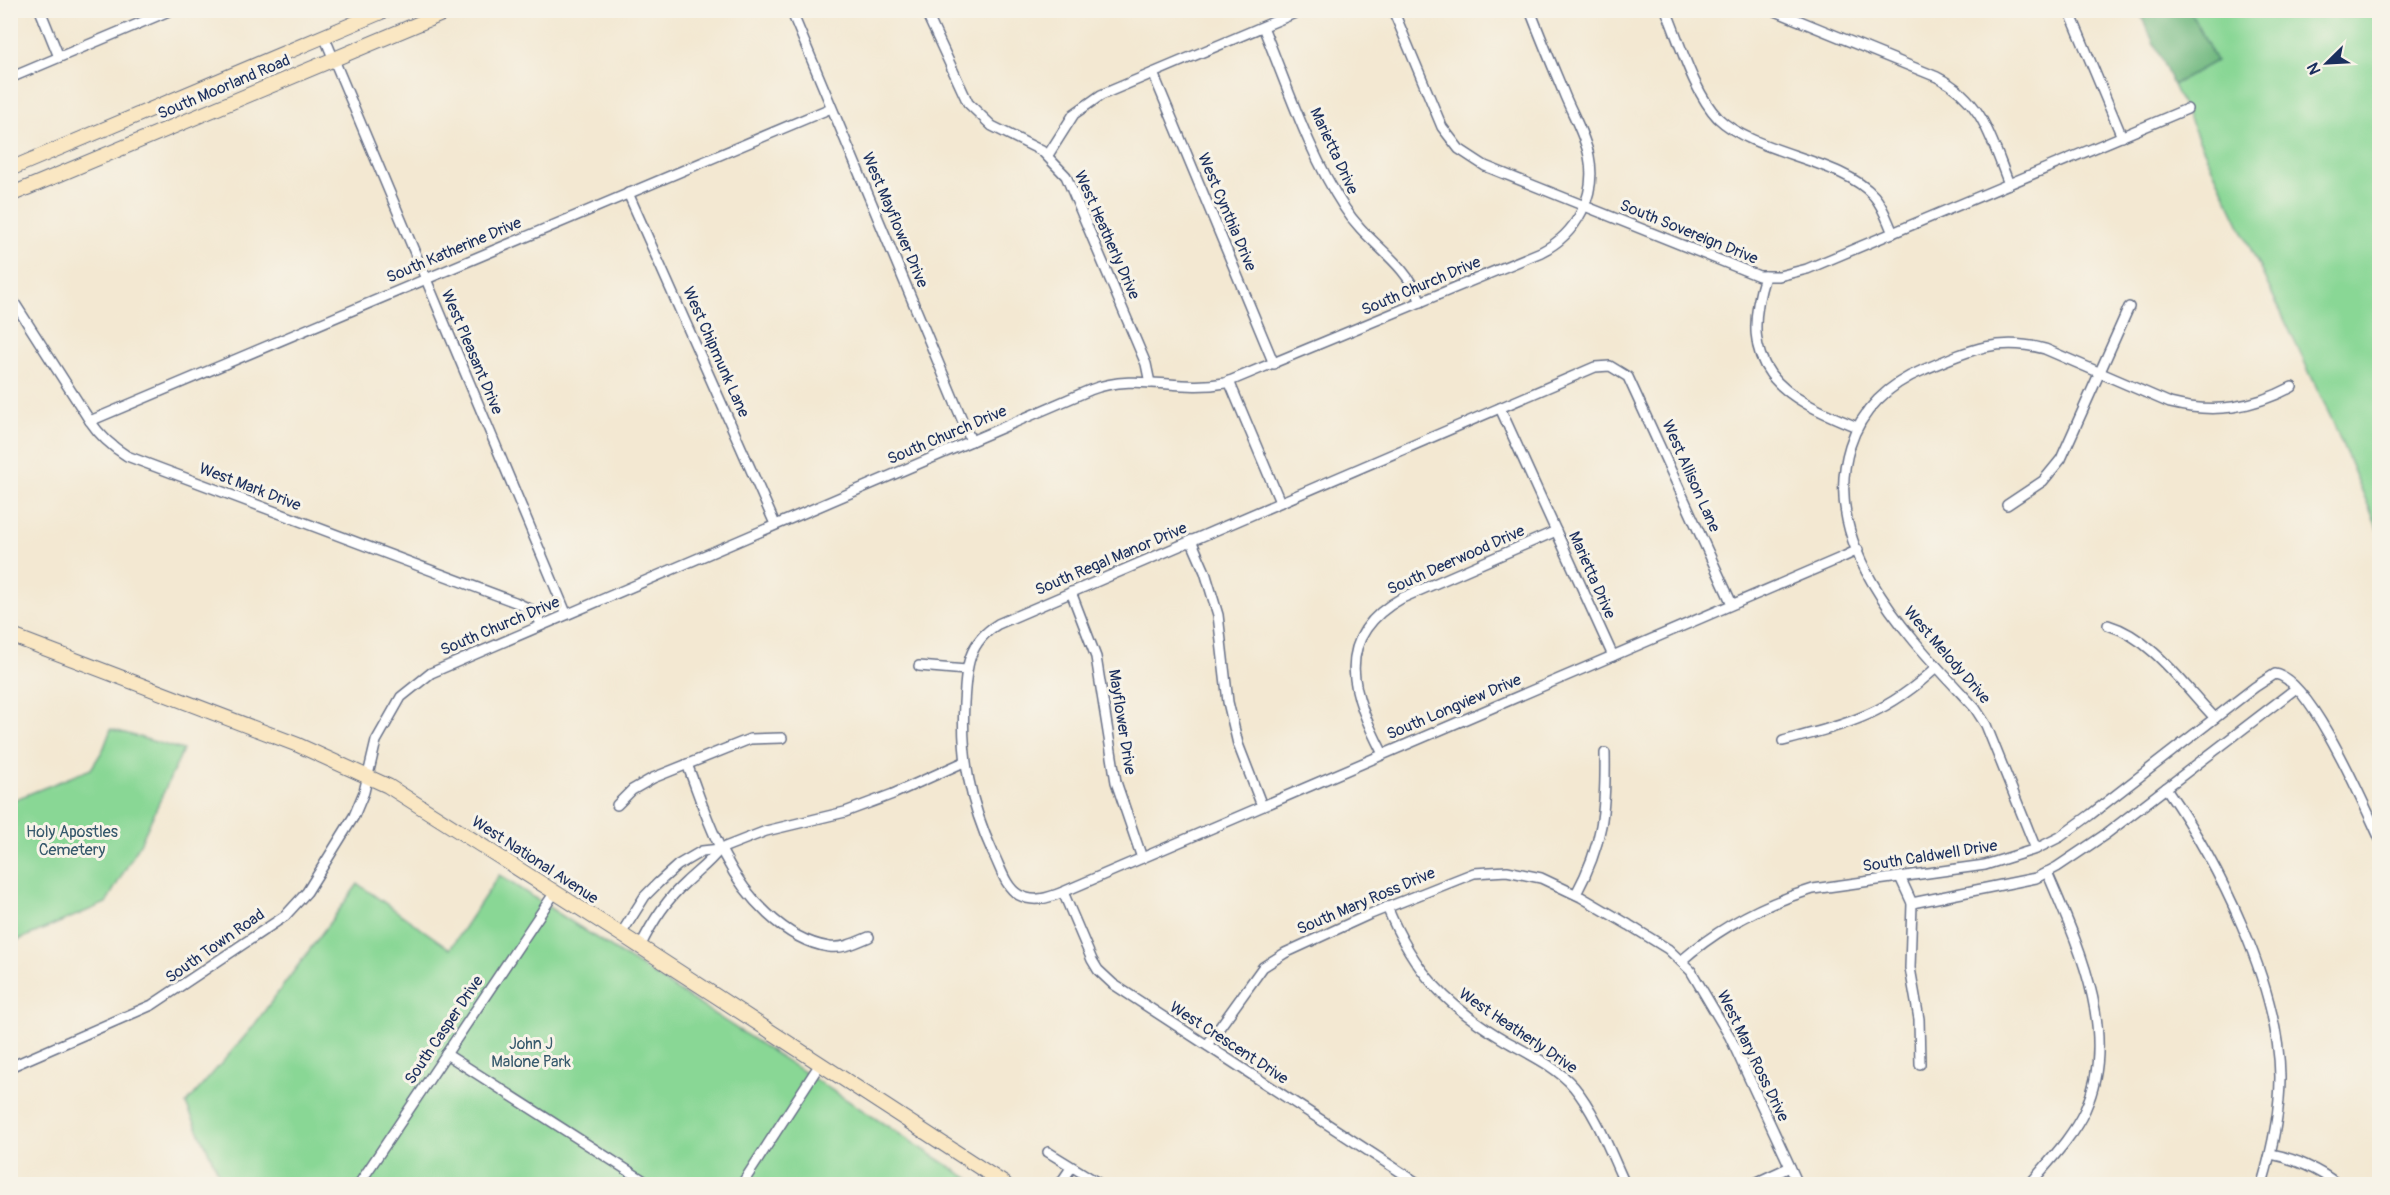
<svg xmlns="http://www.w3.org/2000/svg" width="2390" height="1195" font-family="Pangolin,sans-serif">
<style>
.green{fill:#89d795;stroke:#52837a;stroke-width:1.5}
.forest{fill:#6eb87e;stroke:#44746e;stroke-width:1.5}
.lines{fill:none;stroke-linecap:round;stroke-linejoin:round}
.minor-casing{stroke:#677087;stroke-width:12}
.secondary-casing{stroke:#677087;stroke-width:16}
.minor{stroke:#fff;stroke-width:9}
.secondary{stroke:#fae7c3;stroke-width:14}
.labels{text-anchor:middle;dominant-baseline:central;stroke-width:6;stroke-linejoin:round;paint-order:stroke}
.street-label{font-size:16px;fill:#1b2f5e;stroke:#f7f3e8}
.park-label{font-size:16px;fill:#36596c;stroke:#f7f3e8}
</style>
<rect width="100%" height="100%" fill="#f7f3e8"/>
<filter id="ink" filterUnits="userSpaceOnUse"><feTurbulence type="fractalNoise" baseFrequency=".0167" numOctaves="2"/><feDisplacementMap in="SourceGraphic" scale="12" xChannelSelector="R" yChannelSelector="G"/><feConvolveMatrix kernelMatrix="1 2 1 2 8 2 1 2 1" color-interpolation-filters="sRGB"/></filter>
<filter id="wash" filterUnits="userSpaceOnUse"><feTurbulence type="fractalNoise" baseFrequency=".008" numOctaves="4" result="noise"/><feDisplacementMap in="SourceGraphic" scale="24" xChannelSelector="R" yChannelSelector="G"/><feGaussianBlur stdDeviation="1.35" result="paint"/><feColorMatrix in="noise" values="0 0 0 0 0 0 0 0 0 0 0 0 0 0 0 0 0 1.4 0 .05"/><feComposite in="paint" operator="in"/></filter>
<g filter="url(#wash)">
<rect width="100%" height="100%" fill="#f3e8d2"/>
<!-- green -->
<g class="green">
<polygon points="2190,11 2379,11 2379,531 2332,420 2173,85 2216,61"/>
<polygon points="111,729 183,750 140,844 106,903 11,943 11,801 91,769 103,750"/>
<polygon points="499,875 977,1184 224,1184 186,1104 252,1028 358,884 450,949"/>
</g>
<!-- forest -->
<polygon class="forest" points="2139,11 2190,11 2216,61 2173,85"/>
</g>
<g filter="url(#ink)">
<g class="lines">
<defs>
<g id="minor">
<polyline points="40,10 59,57"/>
<polyline points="791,10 971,441"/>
<polyline points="925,10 968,103 992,126 1042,151 1066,176 1146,364 1150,383"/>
<polyline points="1393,10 1442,127 1459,149 1485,166 1759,276 1779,276 1807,269 2187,109"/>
<path d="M1666 10C1680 43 1694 93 1718 118 1755 154 1842 159 1874 196 1883 206 1887 220 1893 233"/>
<path d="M1773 10 1937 77C1983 100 1991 139 2009 184"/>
<polyline points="2069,10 2122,137"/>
<path d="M1263 27C1287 85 1309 154 1344 207 1368 245 1403 258 1421 302"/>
<polyline points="324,36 566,613"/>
<polyline points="1153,73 1274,364"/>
<polyline points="10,78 171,10"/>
<polyline points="1048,155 1074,114 1101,95 1302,10"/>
<polyline points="628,193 775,524"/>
<path d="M1765 276C1736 368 1779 396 1857 427"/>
<path d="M10 296 90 421C100 436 111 446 127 456L515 602 532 610 542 624"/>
<polyline points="1229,381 1280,502"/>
<polyline points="1500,408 1613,656"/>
<polyline points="90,421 831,108"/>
<polyline points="2007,505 2043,481 2061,459 2129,307"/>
<polyline points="1191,540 1205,572 1218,615 1228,702 1238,744 1262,806"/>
<polyline points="1071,592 1096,657 1116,782 1142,858"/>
<path d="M1732 604 1628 377 1610 366 1595 367 998 624C967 643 966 669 964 703 961 757 970 803 993 853 1000 866 1005 887 1019 895 1034 903 1048 898 1063 892L1843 557 1858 550"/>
<path d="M2108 625C2152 638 2184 686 2215 718"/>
<polyline points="919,666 966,670"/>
<path d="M1783 741C1848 724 1886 715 1937 667"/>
<path d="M1383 754C1353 696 1330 638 1402 598L1556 531"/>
<path d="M687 764C699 795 709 828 725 857 745 896 784 940 829 947 843 949 857 942 869 937"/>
<path d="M2166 788C2218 863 2279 984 2280 1077 2280 1114 2272 1150 2262 1184"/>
<polyline points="617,805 632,790 653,778 750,739 782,738"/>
<path d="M2036 849 1986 725 1975 708C1912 640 1818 549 1850 446 1861 410 1889 384 1923 370 1967 351 1997 336 2045 349L2170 403C2214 414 2252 408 2292 387"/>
<polyline points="1900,877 1912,903 1910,968 1919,1019 1920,1064"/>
<polyline points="1063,892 1092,960 1098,970 1113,984 1419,1184"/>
<path d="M1576 894C1603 844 1606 809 1605 753"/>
<polyline points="1912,903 2036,878 2057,867 2106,834 2295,689"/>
<path d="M1387 907C1414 972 1446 1006 1506 1041 1529 1054 1557 1067 1574 1087 1597 1115 1610 1152 1625 1184"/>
<polyline points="621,934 645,896 658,883 678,865 702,851 720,849 766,831 845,812 893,794 964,762"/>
<path d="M640 947C652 922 666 900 686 882 699 870 710 862 720 849"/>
<path d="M1681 961C1721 926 1763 904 1813 889L1985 865 2036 849 2060 837 2090 815 2255 687 2275 674C2310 678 2365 807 2380 839"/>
<polyline points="1207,1045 1263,967 1285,953 1368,915 1474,873 1507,871 1541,878 1581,897 1629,925 1668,949 1691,971 1730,1037 1798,1184"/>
<polyline points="446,1054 649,1184"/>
<path d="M10 1067 152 1005 285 916 307 892 354 816 364 792 376 741 401 697 431 673 1090 390C1137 372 1177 392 1225 383L1541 252C1577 234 1597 195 1589 156 1585 136 1573 115 1565 96 1553 67 1541 39 1530 10"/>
<polyline points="1048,1152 1100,1184"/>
<path d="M2271 1154C2293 1158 2320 1170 2337 1184"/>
<polyline points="359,1184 555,892"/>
<polyline points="742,1184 820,1064"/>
<polyline points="1060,1184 1071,1168"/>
<polyline points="1753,1184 1790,1167"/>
<path d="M2030 1184C2049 1161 2072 1138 2085 1110 2120 1033 2078 945 2047 872"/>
</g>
<g id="secondary">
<polyline points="10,169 386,10"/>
<polyline points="10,195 451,10"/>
<polyline points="10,635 298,745 388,786 630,940 1005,1184"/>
</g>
</defs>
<!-- minor casing -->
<use href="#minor" class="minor-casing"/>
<!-- secondary casing -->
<use href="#secondary" class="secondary-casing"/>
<!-- minor -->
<use href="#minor" class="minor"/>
<!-- secondary -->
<use href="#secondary" class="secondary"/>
</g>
</g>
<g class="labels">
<!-- street labels -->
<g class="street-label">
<text transform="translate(224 87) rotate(-23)">South Moorland Road</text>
<text transform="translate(1334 151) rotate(65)">Marietta Drive</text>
<text transform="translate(1227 212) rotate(67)">West Cynthia Drive</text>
<text transform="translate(895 220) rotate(67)">West Mayflower Drive</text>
<text transform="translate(1689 232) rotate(22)">South Sovereign Drive</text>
<text transform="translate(1107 235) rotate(66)">West Heatherly Drive</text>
<text transform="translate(454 250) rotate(-23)">South Katherine Drive</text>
<text transform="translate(1421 286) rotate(-23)">South Church Drive</text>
<text transform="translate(472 352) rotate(67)">West Pleasant Drive</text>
<text transform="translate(716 352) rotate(66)">West Chipmunk Lane</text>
<text transform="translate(947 435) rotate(-23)">South Church Drive</text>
<text transform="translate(1691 476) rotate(66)">West Allison Lane</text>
<text transform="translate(250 487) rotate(21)">West Mark Drive</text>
<text transform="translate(1111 559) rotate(-23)">South Regal Manor Drive</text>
<text transform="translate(1456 560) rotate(-24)">South Deerwood Drive</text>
<text transform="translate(1592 575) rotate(66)">Marietta Drive</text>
<text transform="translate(500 626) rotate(-23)">South Church Drive</text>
<text transform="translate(1947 655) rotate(49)">West Melody Drive</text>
<text transform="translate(1454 707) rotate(-23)">South Longview Drive</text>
<text transform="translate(1122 722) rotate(81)">Mayflower Drive</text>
<text transform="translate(1930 856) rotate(-9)">South Caldwell Drive</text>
<text transform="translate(535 860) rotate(33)">West National Avenue</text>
<text transform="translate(1366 901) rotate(-23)">South Mary Ross Drive</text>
<text transform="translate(215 946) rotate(-35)">South Town Road</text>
<text transform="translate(444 1030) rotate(-56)">South Casper Drive</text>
<text transform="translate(1518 1031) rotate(34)">West Heatherly Drive</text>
<text transform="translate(1229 1043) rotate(33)">West Crescent Drive</text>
<text transform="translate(1753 1056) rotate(64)">West Mary Ross Drive</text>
</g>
<!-- park labels -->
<g class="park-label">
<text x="72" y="832">Holy Apostles<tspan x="72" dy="18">Cemetery</tspan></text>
<text x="531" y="1044">John J<tspan x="531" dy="18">Malone Park</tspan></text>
</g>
</g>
<!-- margin -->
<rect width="2390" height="1195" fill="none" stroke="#f7f3e8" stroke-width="36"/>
<!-- north arrow -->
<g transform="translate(2327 63) rotate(246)" stroke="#f7f3e8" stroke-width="4.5" paint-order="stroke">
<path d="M0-4.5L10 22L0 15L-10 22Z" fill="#1b2f5e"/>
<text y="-9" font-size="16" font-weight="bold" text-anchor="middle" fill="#1b2f5e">N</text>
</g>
</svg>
